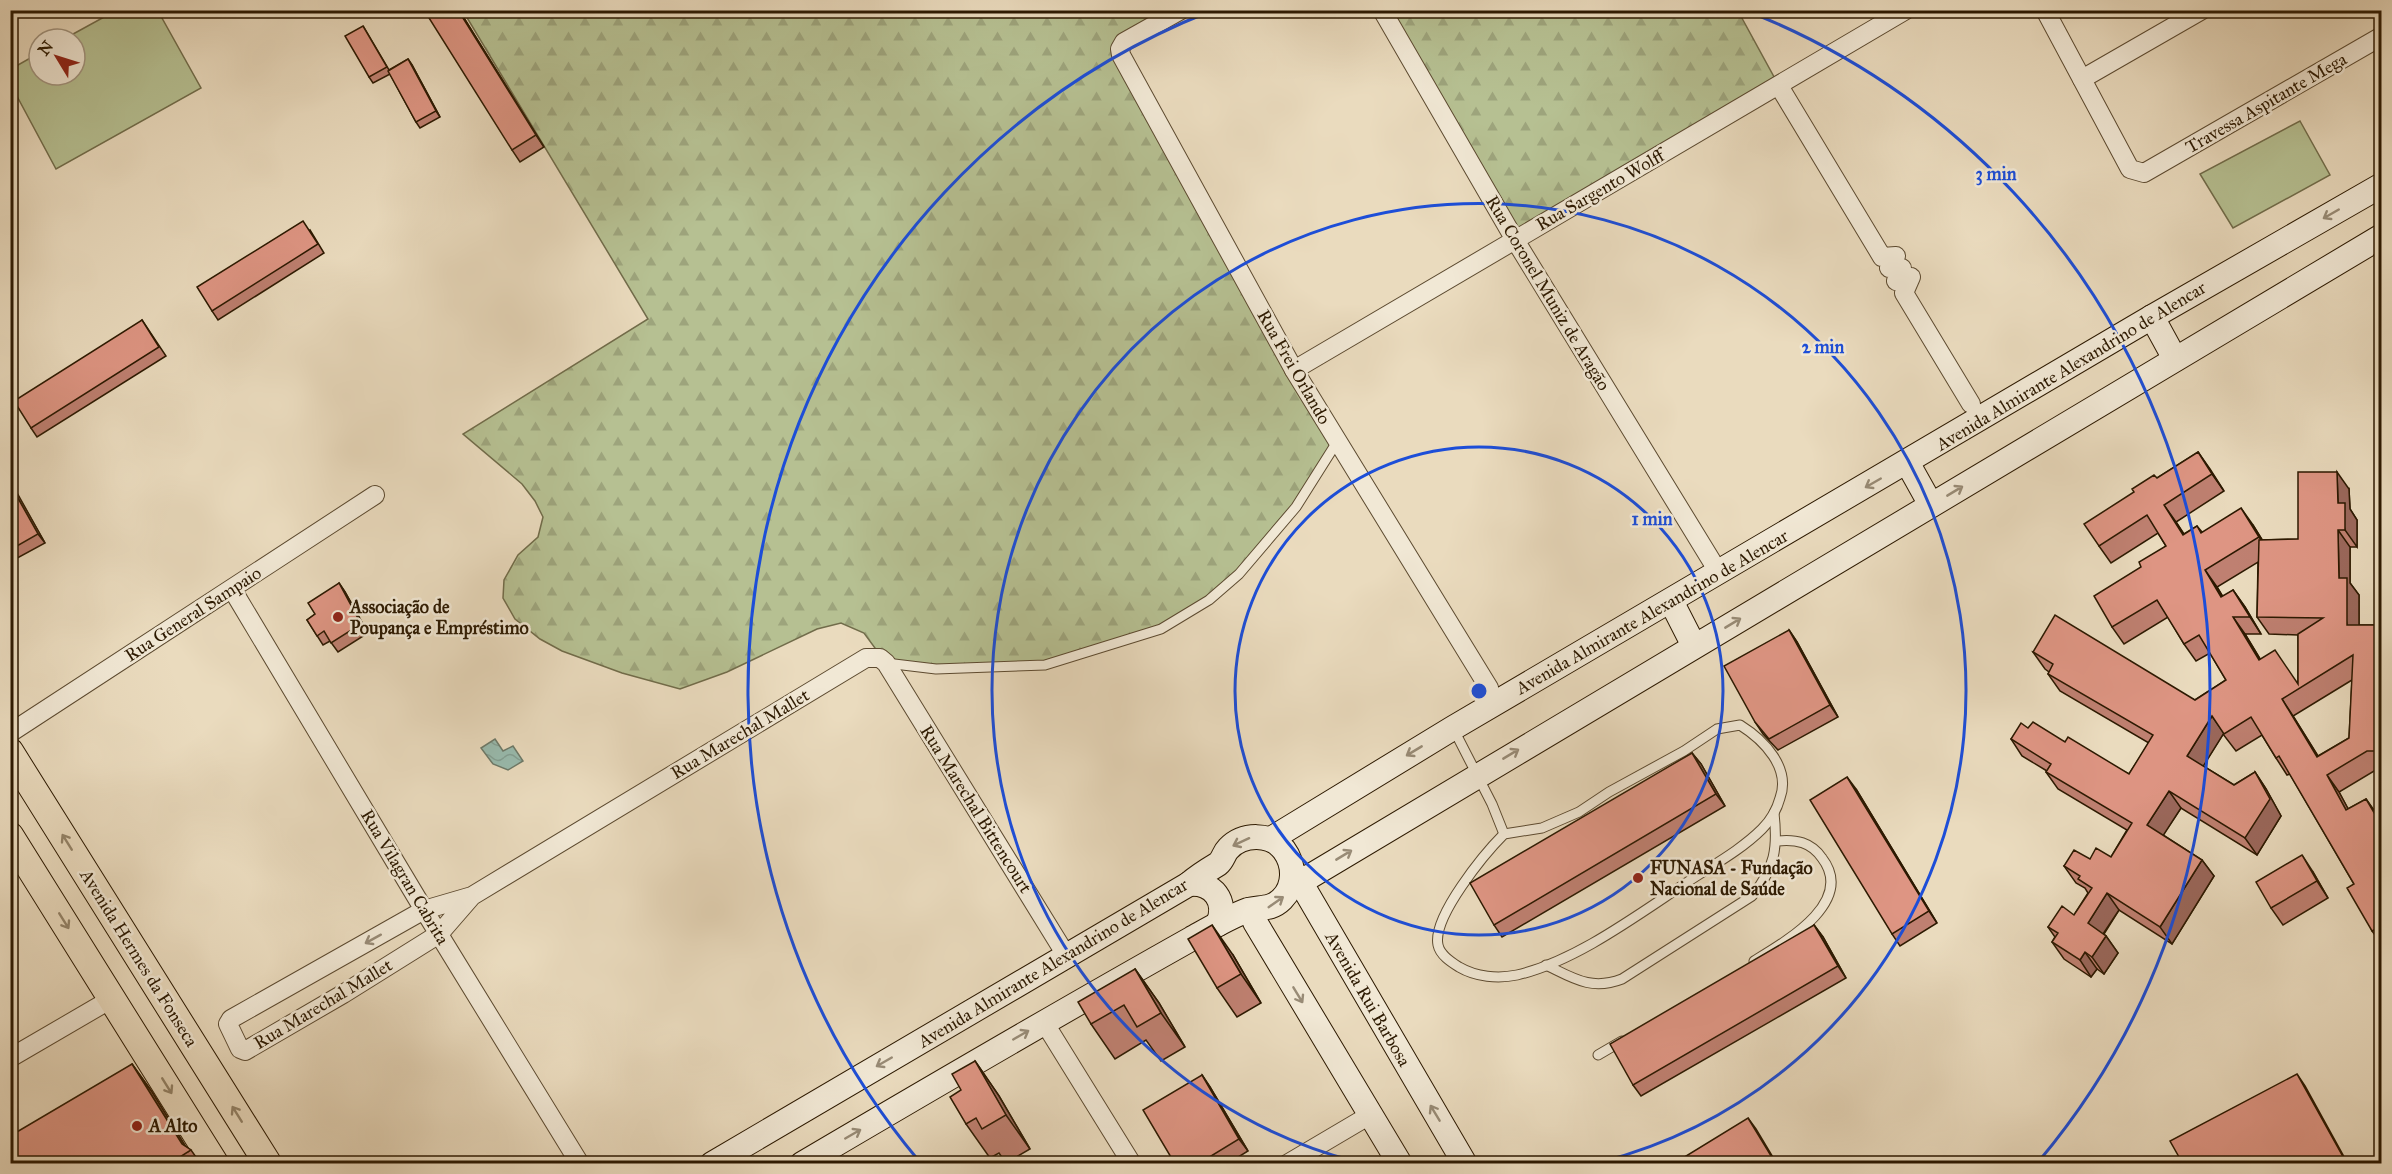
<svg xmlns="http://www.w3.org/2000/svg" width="2392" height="1174" font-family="'IM FELL Great Primer',serif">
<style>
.forest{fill:url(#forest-firs);stroke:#716c4a;stroke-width:1.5}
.garden{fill:#b6c092;stroke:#716c4a;stroke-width:1.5}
.water{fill:url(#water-waves);stroke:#6d7a69;stroke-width:1.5}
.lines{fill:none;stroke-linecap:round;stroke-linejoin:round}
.lane-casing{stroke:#5c4a30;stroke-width:11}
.street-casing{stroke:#5c4a30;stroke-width:20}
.secondary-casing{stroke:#2c1901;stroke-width:26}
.primary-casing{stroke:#2c1901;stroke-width:29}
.lane{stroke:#f1e8d5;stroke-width:9}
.street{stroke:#f1e8d5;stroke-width:18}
.secondary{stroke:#f1e8d5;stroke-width:24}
.primary{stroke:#eadbbe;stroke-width:27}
.wall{fill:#bf8071;stroke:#2c1901;stroke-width:1.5;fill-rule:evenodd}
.shaded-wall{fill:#9b685c;stroke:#2c1901;stroke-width:1.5}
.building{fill:#de9583;stroke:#2c1901;stroke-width:1.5;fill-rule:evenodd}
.oneway{stroke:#988b76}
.oneway2{stroke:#948469}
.ring{fill:none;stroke:#1d4ed8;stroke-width:3}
.poi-dot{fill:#8f2418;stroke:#f1e8d5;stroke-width:2}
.labels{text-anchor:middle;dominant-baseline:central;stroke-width:5;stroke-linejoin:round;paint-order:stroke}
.street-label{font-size:18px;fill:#2c1901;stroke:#f1e8d5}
.poi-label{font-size:18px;font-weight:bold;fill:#2c1901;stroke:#f1e8d5;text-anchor:start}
.centre{fill:#1d4ed8;stroke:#f1e8d5;stroke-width:3}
.ring-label{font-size:18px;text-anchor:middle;font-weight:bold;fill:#1d4ed8;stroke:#f1e8d5;stroke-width:5;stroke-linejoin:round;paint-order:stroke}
</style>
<defs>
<pattern id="forest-firs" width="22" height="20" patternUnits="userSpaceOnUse" patternTransform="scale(1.5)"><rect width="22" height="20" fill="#b6c092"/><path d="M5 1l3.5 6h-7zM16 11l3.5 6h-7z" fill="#9da47c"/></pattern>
<pattern id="water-waves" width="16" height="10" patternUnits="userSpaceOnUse" patternTransform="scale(1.5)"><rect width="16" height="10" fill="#98bbae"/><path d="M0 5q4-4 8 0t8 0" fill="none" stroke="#83a094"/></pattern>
</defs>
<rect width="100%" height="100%" fill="#eadbbe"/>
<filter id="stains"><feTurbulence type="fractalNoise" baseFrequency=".00333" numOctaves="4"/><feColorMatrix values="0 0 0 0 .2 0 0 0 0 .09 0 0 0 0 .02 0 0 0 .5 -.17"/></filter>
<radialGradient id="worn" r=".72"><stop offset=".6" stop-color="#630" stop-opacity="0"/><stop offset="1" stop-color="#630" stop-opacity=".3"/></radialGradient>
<!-- forest -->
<g class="forest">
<polygon points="463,11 1181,11 1124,42 1337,442 1296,507 1239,574 1161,629 1045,665 984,666 886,663 864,633 841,623 817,629 727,672 680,689 622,673 562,651 540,639 515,619 503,598 504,580 518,555 538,537 543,517 535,501 522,484 463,434 648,319"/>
<polygon points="1382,11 1738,11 1779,86 1515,240"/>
</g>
<!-- garden -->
<g class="garden">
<polygon points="115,11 158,11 201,88 56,169 11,85 11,69 39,53 39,75 75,75 75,39 64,39"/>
<polygon points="2300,121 2330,175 2233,228 2200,174"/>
</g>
<!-- water -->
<polygon class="water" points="495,739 503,751 513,746 523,761 508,770 493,764 481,748"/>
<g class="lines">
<defs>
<g id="lane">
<polyline points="886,663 936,669 1045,665 1161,629 1209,600 1239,574 1296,507 1337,442"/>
<path d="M1740 725C1764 740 1791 768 1780 798 1777 809 1770 821 1762 829 1742 849 1715 864 1692 879 1640 913 1577 961 1517 975 1498 979 1476 977 1459 967 1451 962 1440 955 1438 945 1432 917 1485 853 1504 834L1542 828 1579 812 1609 792 1684 751 1717 729Z"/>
<polyline points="1453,728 1492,804 1504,834"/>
<path d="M1754 961C1785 942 1856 902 1822 858 1811 842 1796 839 1777 841"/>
<path d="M1546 965C1573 978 1591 991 1622 979L1752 896C1775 868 1778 848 1774 813"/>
<polyline points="1598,1055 1622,1041"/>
</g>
<g id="street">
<polyline points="1181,10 1124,42 1120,49 1121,55 1294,370 1489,688"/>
<polyline points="1382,10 1515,240 1719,573"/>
<polyline points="2045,10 2130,169 2144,173 2382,36"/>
<polyline points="2082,79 2202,10"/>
<polyline points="1779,86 1882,257 1896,256 1889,268 1902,268 1896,281 1911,277 1904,293 1971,404"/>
<polyline points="1294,370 1906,10"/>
<polyline points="232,589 424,910 580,1164"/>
<polyline points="10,733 375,495"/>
<polyline points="472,896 439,934 343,994 245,1051 240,1049 228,1024 231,1019 424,910 472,896 866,658 880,658 886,663 1066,955"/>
<polyline points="1044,1022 1132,1164"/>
<polyline points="10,1058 113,998"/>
<polyline points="1287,1164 1370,1115"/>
</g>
<g id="secondary">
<polyline points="2152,317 2175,359"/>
<polyline points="1907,462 1931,505"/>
<polyline points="1671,601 1694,646"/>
<polyline points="1271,839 1453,728 2152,317 2382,185"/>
<polyline points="1292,880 1309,877 2382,236"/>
<polyline points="1292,880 1305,890 1465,1164"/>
<path d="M1189 884C1213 882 1228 901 1218 924"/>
<polyline points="1250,910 1255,922 1400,1164"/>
<path d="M712 1164 1189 884C1198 876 1208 870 1218 864 1223 860 1224 853 1228 849 1243 833 1271 833 1284 850 1295 865 1295 886 1282 899 1271 910 1260 907 1248 910 1229 917 1209 929 1191 939 1061 1012 931 1088 802 1164"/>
</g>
<g id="primary">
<polyline points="10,752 268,1164"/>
<polyline points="10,836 215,1164"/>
</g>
</defs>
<!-- lane casing -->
<use href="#lane" class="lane-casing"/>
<!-- street casing -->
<use href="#street" class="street-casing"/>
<!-- secondary casing -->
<use href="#secondary" class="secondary-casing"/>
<!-- primary casing -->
<use href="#primary" class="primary-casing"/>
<!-- lane -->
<use href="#lane" class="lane"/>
<!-- street -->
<use href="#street" class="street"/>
<!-- secondary -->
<use href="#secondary" class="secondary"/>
<!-- primary -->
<use href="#primary" class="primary"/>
</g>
<!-- wall -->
<g class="wall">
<polygon points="459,10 544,147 520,162 512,150"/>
<polygon points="363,26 389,70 408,59 412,65 440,117 420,128 416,122 390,74 373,83 369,77"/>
<polygon points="310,230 324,253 218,320 212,311"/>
<polygon points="142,320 166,356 37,437 31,428"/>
<path d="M2198 452 2224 491 2176 522 2184 534 2197 526 2202 532 2253 525 2262 540 2298 539 2349 489 2350 509 2357 520V547H2350V583L2359 595V625H2382V768H2379L2339 792 2348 809 2366 799 2382 822V945L2372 931 2354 884 2290 774 2287 775 2276 758 2262 735 2236 751 2223 734 2203 766 2234 785 2255 772 2266 789 2281 816 2257 855 2181 808 2163 835 2202 860 2214 876 2172 944 2119 910 2104 934 2106 936 2118 953 2104 974 2097 969 2091 977 2064 959 2052 942 2055 937 2048 927 2074 915 2088 893 2085 888 2076 883 2064 866 2090 859 2111 857 2127 830 2058 789 2046 772 2047 771 2022 756 2011 739 2028 728 2065 742 2129 774 2149 743 2060 691 2048 674 2049 672 2045 669 2033 652 2195 700 2226 680 2210 653 2196 661 2184 644 2168 617 2124 644 2112 627 2141 567 2166 546 2158 533 2111 563 2099 546 2157 478ZM2258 562 2257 617 2269 634 2298 635V683L2260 659 2245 634H2261L2245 607 2233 590 2223 597 2217 587ZM2352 680 2349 738 2318 756 2293 716Z"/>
<polygon points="10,482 45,543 10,562"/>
<polygon points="339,583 345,592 368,633 338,652 330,641 323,645 307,620 315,614"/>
<polygon points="1789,630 1797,642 1838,717 1778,750 1763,734 1755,722"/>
<polygon points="1692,753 1701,764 1725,806 1502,937 1494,925"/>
<polygon points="1856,789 1937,923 1900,946 1892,934"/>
<polygon points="2313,872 2328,898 2283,925 2271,908"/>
<polygon points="1814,925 1823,937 1846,978 1641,1096 1633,1085"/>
<polygon points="1233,955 1261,1003 1237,1017 1217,988"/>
<polygon points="1135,969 1159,1003 1185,1047 1161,1061 1146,1040 1115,1059 1091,1024"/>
<polygon points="975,1061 999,1096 1030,1149 1006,1163 999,1153 990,1158 966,1124 961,1090"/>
<polygon points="132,1064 152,1092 185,1146 191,1150 201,1164 10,1164"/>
<polygon points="1202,1075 1210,1087 1248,1151 1227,1164 1175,1164"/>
</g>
<!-- shaded-wall -->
<g class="shaded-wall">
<polygon points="458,10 459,10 544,147 536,135"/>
<polygon points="408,59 412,65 440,117 436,111"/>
<polygon points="2198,452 2210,469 2224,491 2212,474"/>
<polygon points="2337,472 2349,489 2350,509 2357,520 2357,547 2345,530 2338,503"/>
<polygon points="11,482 45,543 38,534 10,484"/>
<polygon points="2164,505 2176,522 2195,552 2183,535"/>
<polygon points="2241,508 2253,525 2271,554 2259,537"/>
<polygon points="2338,530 2350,547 2350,583 2359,595 2359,642 2347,625 2339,578"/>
<polygon points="2205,570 2217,587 2233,614 2221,597"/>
<polygon points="339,583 345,592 368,633 361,624"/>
<polygon points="2233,590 2245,607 2261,634 2250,617"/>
<polygon points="2233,617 2245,634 2271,677 2259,660"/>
<polygon points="1789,630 1797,642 1838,717 1830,705"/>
<polygon points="2282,699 2293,716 2329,774 2317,757"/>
<polygon points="2382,699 2382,754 2379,751"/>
<polygon points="2212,716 2224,733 2199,773 2187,756"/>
<polygon points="1692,753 1701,764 1725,806 1716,794"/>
<polygon points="2255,772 2266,789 2281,816 2257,855 2245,838"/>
<polygon points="2327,775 2339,792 2358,827 2346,810"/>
<polygon points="1847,777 1856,789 1937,923 1929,911"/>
<polygon points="2169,791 2181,808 2159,842 2147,825"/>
<polygon points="2366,799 2378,816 2382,822 2382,826"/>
<polygon points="2302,855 2313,872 2328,898 2317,881"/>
<polygon points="2202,860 2214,876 2172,944 2160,927"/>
<polygon points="2107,893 2119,910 2099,940 2088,923"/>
<polygon points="1212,925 1233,955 1261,1003 1241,974"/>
<polygon points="1814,925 1823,937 1846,978 1838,966"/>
<polygon points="2106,936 2118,953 2104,974 2092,957"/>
<polygon points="2085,952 2097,969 2091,977 2080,960"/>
<polygon points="1135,969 1159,1003 1185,1047 1161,1013"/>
<polygon points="975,1061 999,1096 1030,1149 1006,1115"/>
<polygon points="132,1064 152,1092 189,1152 182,1144"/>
<polygon points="2297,1074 2305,1086 2348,1164 2347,1164"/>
<polygon points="1202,1075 1210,1087 1248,1151 1239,1139"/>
<polygon points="1748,1118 1756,1129 1777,1164 1776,1164"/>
</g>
<!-- building -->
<g class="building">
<polygon points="424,10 458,10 536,135 512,150"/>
<polygon points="363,26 387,67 369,77 345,36"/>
<polygon points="408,59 436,111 416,122 388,71"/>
<polygon points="303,221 318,244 212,311 197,287"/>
<polygon points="2382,250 2382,268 2374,255"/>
<polygon points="142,320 159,347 31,428 14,401"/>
<path d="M2198 452 2212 474 2164 505 2183 535 2197 526 2201 533 2241 508 2259 537 2205 570 2221 597 2233 590 2250 617H2233L2259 660 2275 650 2298 684V634L2323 618 2257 617 2259 540 2298 539V472H2337L2338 503H2345V530H2338L2339 578H2347V625H2382V699L2379 751H2367L2327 775 2346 810 2366 799 2382 826V926L2372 931 2347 888 2354 884 2279 756 2276 758 2251 717 2224 734 2212 716 2187 756 2234 785 2255 772 2270 799 2245 838 2169 791 2147 825 2202 860 2160 927 2107 893 2088 923 2106 936 2092 957 2085 952 2080 960 2052 942 2058 933 2048 927 2062 906 2074 915 2092 888 2078 879 2080 876 2064 866 2074 850 2090 859 2096 848 2111 857 2132 823 2046 772 2051 764 2011 739 2021 723 2028 728 2033 722 2065 742 2068 737 2129 774 2153 735 2048 674 2053 664 2033 652 2055 615 2195 700 2226 680 2199 635 2184 644 2157 600 2112 627 2094 596 2141 567 2139 562 2166 546 2147 515 2099 546 2084 524 2134 492 2132 489 2154 475 2157 478ZM2353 655 2349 738 2317 757 2282 699Z"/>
<polygon points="10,484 38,534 10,550"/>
<polygon points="339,583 361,624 331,643 324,631 317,636 307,620 315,614 308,603"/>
<polygon points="1789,630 1830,705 1769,739 1755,722 1724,666"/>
<polygon points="1692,753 1716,794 1494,925 1470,883"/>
<polygon points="1847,777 1929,911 1892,934 1810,800"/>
<polygon points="2302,855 2317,881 2271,908 2256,882"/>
<polygon points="1212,925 1241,974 1217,988 1188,939"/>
<polygon points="1814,925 1838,966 1633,1085 1610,1044"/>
<polygon points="1135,969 1161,1013 1137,1027 1124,1005 1091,1024 1078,1002"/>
<polygon points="975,1061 1006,1115 982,1129 976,1118 966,1124 950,1097 961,1090 952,1074"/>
<polygon points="132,1064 182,1144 191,1150 169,1164 10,1164 10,1136"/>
<polygon points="2297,1074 2347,1164 2183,1164 2170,1141"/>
<polygon points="1202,1075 1239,1139 1198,1164 1175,1164 1143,1110"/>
<polygon points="1748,1118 1776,1164 1673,1164"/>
</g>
<!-- one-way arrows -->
<defs><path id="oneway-shaft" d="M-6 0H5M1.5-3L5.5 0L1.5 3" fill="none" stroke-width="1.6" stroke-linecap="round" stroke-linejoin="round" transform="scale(1.5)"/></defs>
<g class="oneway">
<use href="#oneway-shaft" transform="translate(2331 214) rotate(150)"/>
<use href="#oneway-shaft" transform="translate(1873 483) rotate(150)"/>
<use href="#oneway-shaft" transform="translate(1955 491) rotate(-31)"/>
<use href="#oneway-shaft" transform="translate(1733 623) rotate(-31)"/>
<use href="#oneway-shaft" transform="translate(1414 751) rotate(149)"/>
<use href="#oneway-shaft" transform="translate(1511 754) rotate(-31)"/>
<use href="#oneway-shaft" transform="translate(1241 842) rotate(155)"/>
<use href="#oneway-shaft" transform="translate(1344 855) rotate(-31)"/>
<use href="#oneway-shaft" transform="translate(1276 902) rotate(-35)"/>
<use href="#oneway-shaft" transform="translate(373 939) rotate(151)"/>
<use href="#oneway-shaft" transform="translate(1298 995) rotate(59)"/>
<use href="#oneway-shaft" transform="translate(1021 1035) rotate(-30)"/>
<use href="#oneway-shaft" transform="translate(884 1062) rotate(150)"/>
<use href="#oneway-shaft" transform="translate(1435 1113) rotate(-121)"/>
<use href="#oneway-shaft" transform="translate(853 1134) rotate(-30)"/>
</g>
<g class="oneway2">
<use href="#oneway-shaft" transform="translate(67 842) rotate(-122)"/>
<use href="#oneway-shaft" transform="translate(64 921) rotate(58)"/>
<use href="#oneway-shaft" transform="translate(167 1086) rotate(58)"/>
<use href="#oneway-shaft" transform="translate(237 1114) rotate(-122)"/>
</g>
<!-- distance rings -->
<g class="ring">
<circle cx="1479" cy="691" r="244"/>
<path d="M1357 1162A487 487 0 1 1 1601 1162"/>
<path d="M919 1161A731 731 0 0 1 1211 11M1747 11A731 731 0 0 1 2039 1161"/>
</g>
<!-- markers -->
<g class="poi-dot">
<circle cx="338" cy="617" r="6"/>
<circle cx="1638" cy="878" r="6"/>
<circle cx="137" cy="1126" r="6"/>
</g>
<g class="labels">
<!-- street labels -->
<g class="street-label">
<text transform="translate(2266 103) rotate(-30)">Travessa Aspitante Mega</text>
<text transform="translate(1600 190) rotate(-30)">Rua Sargento Wolff</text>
<text transform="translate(1548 293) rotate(59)">Rua Coronel Muniz de Aragão</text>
<text transform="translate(2071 366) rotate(-31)">Avenida Almirante Alexandrino de Alencar</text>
<text transform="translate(1294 367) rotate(60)">Rua Frei Orlando</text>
<text transform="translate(1652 612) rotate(-30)">Avenida Almirante Alexandrino de Alencar</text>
<text transform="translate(193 614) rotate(-33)">Rua General Sampaio</text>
<text transform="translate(740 734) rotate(-31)">Rua Marechal Mallet</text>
<text transform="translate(976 809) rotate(58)">Rua Marechal Bittencourt</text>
<text transform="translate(405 877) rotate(59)">Rua Vilagran Cabrita</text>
<text transform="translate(139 958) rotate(58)">Avenida Hermes da Fonseca</text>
<text transform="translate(1053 963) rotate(-31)">Avenida Almirante Alexandrino de Alencar</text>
<text transform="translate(1368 999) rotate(60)">Avenida Rui Barbosa</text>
<text transform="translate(323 1004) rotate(-31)">Rua Marechal Mallet</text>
</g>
<!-- poi labels -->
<g class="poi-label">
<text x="350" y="607">Associação de<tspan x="350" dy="21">Poupança e Empréstimo</tspan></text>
<text x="1650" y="868">FUNASA - Fundação<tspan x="1650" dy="21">Nacional de Saúde</tspan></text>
<text x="149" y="1126">A Alto</text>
</g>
</g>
<circle cx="1479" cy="691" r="9" class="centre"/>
<g class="ring-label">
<text x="1996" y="180">3 min</text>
<text x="1823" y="353">2 min</text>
<text x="1652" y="525">1 min</text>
</g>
<!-- margin -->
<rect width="2392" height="1174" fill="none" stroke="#eadbbe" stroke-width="36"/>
<rect x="12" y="12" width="2368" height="1150" fill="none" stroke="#2c1901" stroke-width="3"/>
<rect x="18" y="18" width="2356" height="1138" fill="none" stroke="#2c1901" stroke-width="1.5"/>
<!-- north arrow -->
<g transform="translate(57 57) rotate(308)"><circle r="28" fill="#f1e8d5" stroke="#a29580" stroke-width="1.5"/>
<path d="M0-4.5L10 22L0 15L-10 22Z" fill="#8f2418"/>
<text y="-9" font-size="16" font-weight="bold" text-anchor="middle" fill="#2c1901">N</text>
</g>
<rect width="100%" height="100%" filter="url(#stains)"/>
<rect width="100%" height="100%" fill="url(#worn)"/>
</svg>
